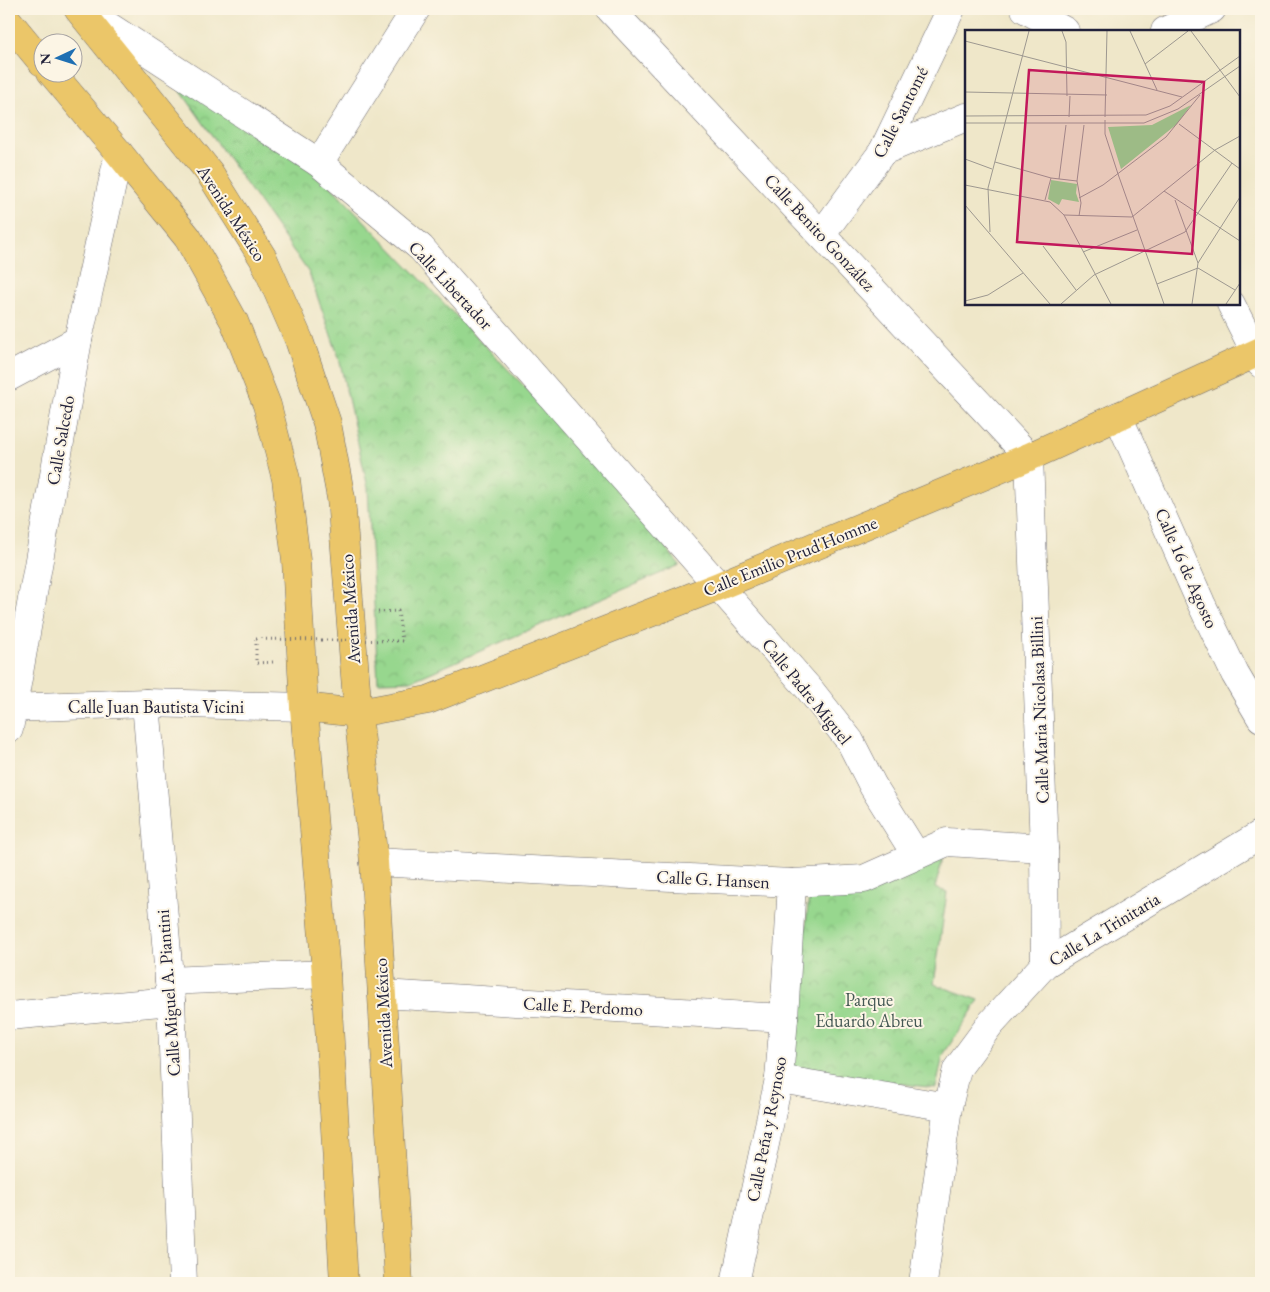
<svg xmlns="http://www.w3.org/2000/svg" width="1270" height="1292" font-family="'EB Garamond',serif">
<style>
.park{fill:url(#park-crowns);stroke:#5c7c64}
.lines{fill:none;stroke-linecap:round;stroke-linejoin:round}
.minor-casing{stroke:#6a676d;stroke-width:29}
.major-casing{stroke:#6a676d;stroke-width:29}
.path{stroke:#6a676d;stroke-width:3;stroke-dasharray:1 4;stroke-linecap:butt}
.minor{stroke:#fff;stroke-width:28}
.major{stroke:#ebc669;stroke-width:28}
.path-bridge{stroke:#6a676d;stroke-width:3;stroke-dasharray:1 4;stroke-linecap:butt}
.labels{text-anchor:middle;dominant-baseline:central;stroke-width:4;stroke-linejoin:round;paint-order:stroke}
.street-label{font-size:18px;fill:#22223b;stroke:#fcf5e5}
.park-label{font-size:18px;fill:#455854;stroke:#fcf5e5}
.inset-road{fill:none;stroke:#9d9890;stroke-width:1}
.view{fill:#c2185b;fill-opacity:0.15;stroke:#c2185b;stroke-width:2.5}
.inset-edge{fill:none;stroke:#22223b;stroke-width:2.5}
</style>
<defs>
<pattern id="park-crowns" width="20" height="18" patternUnits="userSpaceOnUse" patternTransform="scale(1.25)"><rect width="20" height="18" fill="#97d78e"/><path d="M2 6a3 3 0 1 1 6 0M12 15a3 3 0 1 1 6 0" fill="none" stroke="#82b87b"/></pattern>
</defs>
<rect width="100%" height="100%" fill="#fcf5e5"/>
<filter id="ink" filterUnits="userSpaceOnUse"><feTurbulence type="fractalNoise" baseFrequency=".02" numOctaves="2"/><feDisplacementMap in="SourceGraphic" scale="10" xChannelSelector="R" yChannelSelector="G"/><feConvolveMatrix kernelMatrix="1 2 1 2 8 2 1 2 1" color-interpolation-filters="sRGB"/></filter>
<filter id="wash" filterUnits="userSpaceOnUse"><feTurbulence type="fractalNoise" baseFrequency=".0096" numOctaves="4" result="noise"/><feDisplacementMap in="SourceGraphic" scale="20" xChannelSelector="R" yChannelSelector="G"/><feGaussianBlur stdDeviation="1.12" result="paint"/><feColorMatrix in="noise" values="0 0 0 0 0 0 0 0 0 0 0 0 0 0 0 0 0 1.4 0 .05"/><feComposite in="paint" operator="in"/></filter>
<g filter="url(#wash)">
<rect width="100%" height="100%" fill="#efe7c9"/>
<!-- park -->
<g class="park">
<polygon points="173,80 318,173 580,444 680,565 411,681 378,682 368,488 339,358 309,273"/>
<polygon points="944,854 935,888 947,892 934,984 979,1000 943,1055 936,1088 793,1071 810,882 881,887"/>
</g>
</g>
<g filter="url(#ink)">
<g class="lines">
<defs>
<g id="minor">
<polyline points="82,9 319,163 421,248 810,690 850,741 873,786 916,855"/>
<polyline points="610,9 1029,457 1044,848 1045,964"/>
<polyline points="1025,9 1065,31"/>
<polyline points="1165,31 1212,9"/>
<polyline points="883,151 966,117"/>
<polyline points="319,163 416,9"/>
<polyline points="822,234 883,151 951,9"/>
<polyline points="1231,304 1261,364"/>
<polyline points="9,377 78,340"/>
<polyline points="1118,416 1201,603 1235,674 1261,718"/>
<polyline points="146,703 171,1001 183,1283"/>
<polyline points="9,708 146,703 304,707"/>
<polyline points="9,729 78,340 119,153"/>
<polyline points="374,862 792,883 864,879 947,842 1044,848"/>
<polyline points="169,981 326,974"/>
<polyline points="382,994 784,1018"/>
<polyline points="9,1016 171,1001"/>
<polyline points="779,1079 948,1107"/>
<polyline points="735,1283 779,1079 784,1018 792,883"/>
<polyline points="923,1283 948,1107 957,1069 991,1023 1045,964 1261,834"/>
</g>
<g id="major">
<polyline points="78,9 209,172 263,258 299,340 327,423 341,498 358,713 374,862 399,1283"/>
<polyline points="9,22 42,62"/>
<polyline points="51,72 119,153 188,238 234,321 267,405 286,479 296,560 304,707 326,974 344,1283"/>
<polyline points="304,707 358,713 428,700 719,586 1029,457 1261,351"/>
</g>
</defs>
<!-- minor casing -->
<use href="#minor" class="minor-casing"/>
<!-- major casing -->
<use href="#major" class="major-casing"/>
<!-- path -->
<g class="path">
<polyline points="378,612 398,611 402,641"/>
<polyline points="256,639 256,663 274,662"/>
</g>
<!-- minor -->
<use href="#minor" class="minor"/>
<!-- major -->
<use href="#major" class="major"/>
<!-- path-bridge -->
<polyline class="path-bridge" points="256,639 402,641"/>
</g>
</g>
<g class="labels">
<!-- street labels -->
<g class="street-label">
<text transform="translate(900 112) rotate(-63)">Calle Santomé</text>
<text transform="translate(232 213) rotate(57)">Avenida México</text>
<text transform="translate(820 232) rotate(47)">Calle Benito González</text>
<text transform="translate(451 285) rotate(47)">Calle Libertador</text>
<text transform="translate(60 440) rotate(-80)">Calle Salcedo</text>
<text transform="translate(790 556) rotate(-22)">Calle Emilio Prud'Homme</text>
<text transform="translate(1187 568) rotate(66)">Calle 16 de Agosto</text>
<text transform="translate(350 609) rotate(-94)">Avenida México</text>
<text transform="translate(807 691) rotate(51)">Calle Padre Miguel</text>
<text x="156" y="706">Calle Juan Bautista Vicini</text>
<text transform="translate(1039 710) rotate(-92)">Calle Maria Nicolasa Billini</text>
<text transform="translate(713 879) rotate(3)">Calle G. Hansen</text>
<text transform="translate(1104 929) rotate(-31)">Calle La Trinitaria</text>
<text transform="translate(168 993) rotate(-94)">Calle Miguel A. Piantini</text>
<text transform="translate(583 1006) rotate(3)">Calle E. Perdomo</text>
<text transform="translate(383 1013) rotate(-93)">Avenida México</text>
<text transform="translate(766 1129) rotate(-79)">Calle Peña y Reynoso</text>
</g>
<!-- park labels -->
<g class="park-label">
<text x="869" y="999">Parque<tspan x="869" dy="21">Eduardo Abreu</tspan></text>
</g>
</g>
<!-- overview -->
<g transform="translate(965 30)">
<rect width="275" height="275" fill="#efe7c9"/>
<path d="M226 75 212 94 156 139 143 97 187 95ZM86 150 112 154 111 163 114 172 97 169 94 175 83 169Z" fill="#97d78e"/>
<path class="inset-road" d="M97 1 101 12 102 66M165 1 192 60M226 1 275 67M0 11 217 67M180 34 223 1M0 62 142 65M0 86 181 85 205 76 275 26M104 87 105 66M140 87 142 1M140 90V104L153 144 199 274M0 93H179L213 79 275 36M214 94 275 139M0 129 27 139M30 132 86 148 112 151M94 149 101 95M0 155 85 172 99 185 146 274M199 161 275 211M114 168 138 155 201 107 235 65M80 170 86 148M210 170 233 233M0 175 85 274M99 185 167 187 250 120 275 106M114 186 116 173 112 151 119 95M25 202 23 158 64 1M78 216 111 260M118 222 172 200M192 254 233 238 270 260M0 271 23 265 58 243M96 274 129 245 220 202 267 133M227 274 233 233 275 167M261 274 275 253"/>
<path class="view" d="M64 40 239 52 227 224 52 212Z"/>
<rect width="275" height="275" class="inset-edge"/>
</g>
<!-- margin -->
<rect width="1270" height="1292" fill="none" stroke="#fcf5e5" stroke-width="30"/>
<!-- north arrow -->
<g transform="translate(58 58) rotate(266)"><circle r="24" fill="#fcf5e5" stroke="#a5a1a1"/>
<path d="M0-4L9 19L0 12L-9 19Z" fill="#1f6fb2"/>
<text y="-8" font-size="14" font-weight="bold" text-anchor="middle" fill="#22223b">N</text>
</g>
</svg>
